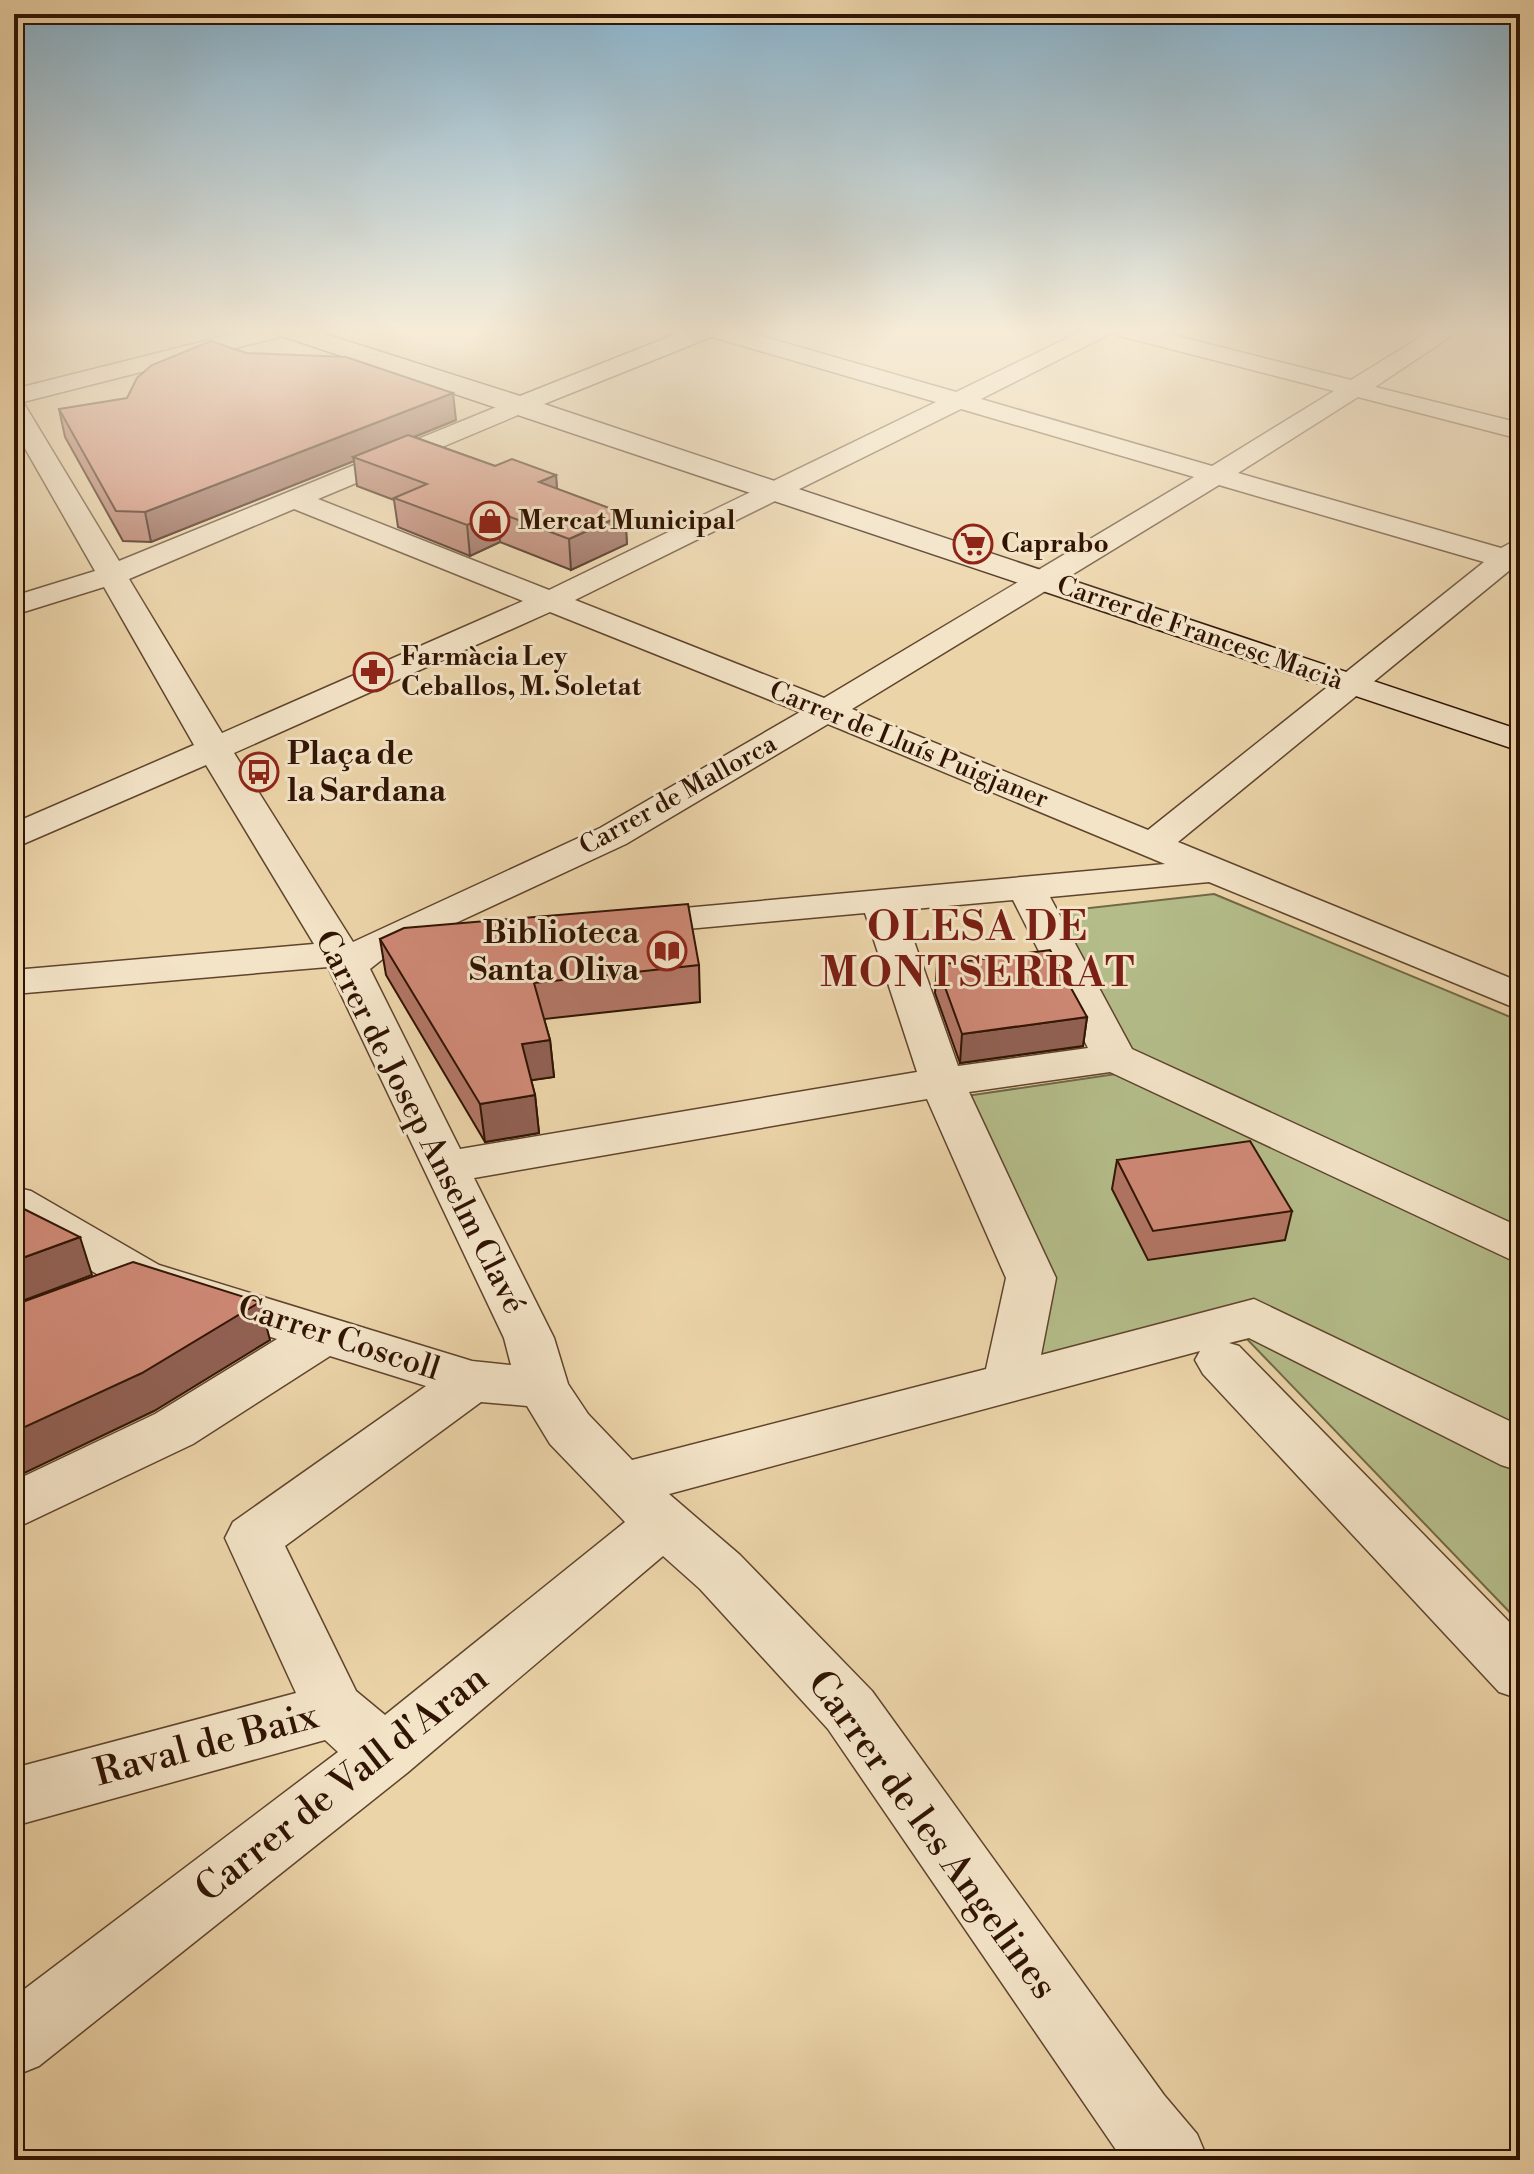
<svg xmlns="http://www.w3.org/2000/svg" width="1534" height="2174" font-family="'Libre Bodoni',serif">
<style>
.green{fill:#b4bd8a;stroke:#726846;stroke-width:2}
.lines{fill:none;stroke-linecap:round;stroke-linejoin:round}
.street-casing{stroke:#5f442c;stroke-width:3}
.secondary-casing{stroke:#301403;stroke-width:3}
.street{fill:#f3e3c7;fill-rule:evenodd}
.secondary{fill:#f3e3c7;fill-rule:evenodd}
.wall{fill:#b27665;stroke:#301403;stroke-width:2}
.shaded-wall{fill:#916053;stroke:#301403;stroke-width:2}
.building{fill:#cf8976;stroke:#301403;stroke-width:2}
.labels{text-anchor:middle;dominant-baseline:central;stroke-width:6;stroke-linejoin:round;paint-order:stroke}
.far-poi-label{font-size:26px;font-weight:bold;fill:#301403;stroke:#f3e3c7;text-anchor:start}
.far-street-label{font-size:26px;fill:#301403;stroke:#f3e3c7}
.poi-label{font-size:32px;font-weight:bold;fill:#301403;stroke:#f3e3c7;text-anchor:start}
.street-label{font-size:32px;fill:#301403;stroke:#f3e3c7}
.near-street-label{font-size:38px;fill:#301403;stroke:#f3e3c7}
.district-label{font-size:40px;font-weight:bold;letter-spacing:2px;fill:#7a1f14;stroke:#f3e3c7}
</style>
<rect width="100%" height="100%" fill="#ecd4a9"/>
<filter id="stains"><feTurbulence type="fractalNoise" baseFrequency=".0025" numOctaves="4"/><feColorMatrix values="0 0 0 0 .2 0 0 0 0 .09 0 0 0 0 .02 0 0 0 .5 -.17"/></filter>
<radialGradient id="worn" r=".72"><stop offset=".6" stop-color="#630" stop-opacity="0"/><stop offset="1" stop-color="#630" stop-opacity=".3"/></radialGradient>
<!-- green -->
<polygon class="green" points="1214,894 1520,1021 1520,1623 1247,1339 1021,1396 1034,1289 966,1096 1123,1073 1036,914"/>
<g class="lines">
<defs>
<path id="street" d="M249 330H290L287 335 23 402 119 561 521 397 530 400 534 405 530 410 318 499 549 590 936 402 705 335 702 330H740L956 392 1084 330H1153L1351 380 1432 330H1460L1375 387 1520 423V439L1358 397 1238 473 1501 548 1520 538V572L1510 570 1178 842 1520 982V1010L1209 882 1050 897 1132 1049 1520 1227V1264L1110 1072 969 1092 1056 1278 1041 1355 1254 1299 1520 1426V1471L1501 1465 1249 1338 1229 1343 1239 1346 1520 1633V1699L1499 1692 1203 1374 1195 1360 1200 1351 669 1494 740 1555 872 1691 1164 2095 1197 2134 1208 2160H1123L828 1729 700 1589 663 1556 407 1773 39 2066 14 2076V1997L338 1752 325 1740 14 1826V1768L296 1693 225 1538 233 1522 426 1386 330 1356 193 1444 14 1529V1481L155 1414 277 1339 125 1291 14 1224V1187L31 1191 159 1265 472 1361 511 1365 504 1338 328 967 14 994V970L314 944 206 765 14 848V823L194 745 104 587 14 615V596L95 571 14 429V389ZM1114 332 1116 335 1334 391 1212 466 981 399ZM961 409 1194 477 824 698 575 600ZM1219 485 1484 562 1148 830 852 709ZM294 509 523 601 222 733 129 579ZM550 612 800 712 600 828 353 942 234 753ZM828 724 1165 864 618 914 612 922 618 930 632 934 865 913 917 1072 460 1149 370 969 389 954 626 844ZM1013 900 1088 1048 958 1066 903 910ZM927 1099 1006 1278 986 1369 632 1460 588 1414 568 1384 554 1338 474 1178ZM481 1402 527 1406 550 1444 625 1522 385 1715 356 1691 285 1546Z"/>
<polygon id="secondary" points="276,330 312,330 520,396 686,330 719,330 716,335 544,404 1520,730 1520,751 279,335"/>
</defs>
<!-- street casing -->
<use href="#street" class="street-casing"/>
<!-- secondary casing -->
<use href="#secondary" class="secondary-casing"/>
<!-- street -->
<use href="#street" class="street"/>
<!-- secondary -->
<use href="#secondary" class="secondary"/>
</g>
<!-- wall -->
<g class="wall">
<polygon points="59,409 456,420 414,437 495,466 556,475 557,489 625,514 627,544 571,570 500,542 470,556 398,527 394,500 357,486 354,461 151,542 123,541 65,437"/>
<polygon points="380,939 699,965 700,1002 544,1019 550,1040 554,1077 531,1080 535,1095 539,1133 485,1142 386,975"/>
<polygon points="937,965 1087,1017 1083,1046 960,1063 935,993"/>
<polygon points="1117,1160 1292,1211 1285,1240 1148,1260 1112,1189"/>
</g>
<!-- shaded-wall -->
<g class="shaded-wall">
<polygon points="453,393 456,420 359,459 353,457 354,461 151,542 145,512"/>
<polygon points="556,475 558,504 539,482"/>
<polygon points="497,512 500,542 470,556 467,525"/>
<polygon points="625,514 627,544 571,570 569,539"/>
<polygon points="1087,1017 1083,1046 960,1063 962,1034"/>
<polygon points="550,1040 554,1077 526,1081 522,1044"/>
<polygon points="535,1095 539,1133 485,1142 480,1104"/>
<polygon points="80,1237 92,1275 14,1304 14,1261"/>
<polygon points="260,1302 270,1340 154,1411 14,1478 14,1432"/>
</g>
<!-- building -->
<g class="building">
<polygon points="211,341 246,353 346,357 453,393 145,512 116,511 59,409 127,398 137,378 152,365"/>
<polygon points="408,435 495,466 512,459 556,475 539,482 625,514 569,539 497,512 467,525 394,498 427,484 353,457"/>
<polygon points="688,904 699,965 534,983 550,1040 522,1044 535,1095 480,1104 380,939 404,928"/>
<polygon points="1050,950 1087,1017 962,1034 937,965"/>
<polygon points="1250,1141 1292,1211 1153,1231 1117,1160"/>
<polygon points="14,1204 80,1237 14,1261"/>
<polygon points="133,1262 260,1302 142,1373 14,1432 14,1305"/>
</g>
<!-- sky -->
<linearGradient id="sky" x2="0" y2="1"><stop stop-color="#88b5d1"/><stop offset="0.52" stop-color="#f6ecd8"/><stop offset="1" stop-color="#f6ecd8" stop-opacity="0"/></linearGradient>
<rect width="1534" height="635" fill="url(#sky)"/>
<!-- icons -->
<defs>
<symbol id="shop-ring" viewBox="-11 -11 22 22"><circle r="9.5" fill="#f3e3c7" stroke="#8f2418" stroke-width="1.5"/><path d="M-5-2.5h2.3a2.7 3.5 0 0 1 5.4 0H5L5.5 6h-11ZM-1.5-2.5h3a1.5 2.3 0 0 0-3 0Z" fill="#8f2418"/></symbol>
<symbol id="supermarket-ring" viewBox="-11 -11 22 22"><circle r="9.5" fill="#f3e3c7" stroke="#8f2418" stroke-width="1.5"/><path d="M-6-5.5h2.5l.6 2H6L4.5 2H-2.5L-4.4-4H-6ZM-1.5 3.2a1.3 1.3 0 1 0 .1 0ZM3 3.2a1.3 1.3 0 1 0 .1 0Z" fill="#8f2418"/></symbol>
<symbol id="pharmacy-ring" viewBox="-11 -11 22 22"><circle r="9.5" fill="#f3e3c7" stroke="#8f2418" stroke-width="1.5"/><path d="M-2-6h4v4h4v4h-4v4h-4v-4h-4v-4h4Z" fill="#8f2418"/></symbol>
<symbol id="bus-ring" viewBox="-11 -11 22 22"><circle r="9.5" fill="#f3e3c7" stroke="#8f2418" stroke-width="1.5"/><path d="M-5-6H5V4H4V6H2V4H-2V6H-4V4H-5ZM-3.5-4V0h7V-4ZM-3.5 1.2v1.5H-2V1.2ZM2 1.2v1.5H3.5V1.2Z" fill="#8f2418"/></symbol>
<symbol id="library-ring" viewBox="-11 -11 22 22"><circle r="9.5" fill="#f3e3c7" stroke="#8f2418" stroke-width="1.5"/><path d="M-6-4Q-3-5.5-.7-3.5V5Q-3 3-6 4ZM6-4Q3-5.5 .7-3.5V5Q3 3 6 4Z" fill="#8f2418"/></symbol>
</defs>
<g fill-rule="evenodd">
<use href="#shop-ring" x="468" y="499" width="44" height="44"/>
<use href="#supermarket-ring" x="951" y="522" width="44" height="44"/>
<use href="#pharmacy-ring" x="351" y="650" width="44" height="44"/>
<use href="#bus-ring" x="237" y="750" width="44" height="44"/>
<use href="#library-ring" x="645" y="929" width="44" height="44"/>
</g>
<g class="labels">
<!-- far-poi labels -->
<g class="far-poi-label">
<text x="518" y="521">Mercat Municipal</text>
<text x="1001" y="544">Caprabo</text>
<text x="401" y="657">Farmàcia Ley<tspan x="401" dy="30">Ceballos, M. Soletat</tspan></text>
</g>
<!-- far-street labels -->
<g class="far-street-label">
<text transform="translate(1200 633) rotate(19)">Carrer de Francesc Macià</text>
<text transform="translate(909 745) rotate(22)">Carrer de Lluís Puigjaner</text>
<text transform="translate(678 795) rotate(-29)">Carrer de Mallorca</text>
</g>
<!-- poi labels -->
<g class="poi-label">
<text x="287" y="754">Plaça de<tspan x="287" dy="37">la Sardana</tspan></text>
<text x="639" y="933" text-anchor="end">Biblioteca<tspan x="639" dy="37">Santa Oliva</tspan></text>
</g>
<!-- street labels -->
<g class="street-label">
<text transform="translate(420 1122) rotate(63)">Carrer de Josep Anselm Clavé</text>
<text transform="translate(339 1338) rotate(18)">Carrer Coscoll</text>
</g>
<!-- near-street labels -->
<g class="near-street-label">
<text transform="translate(206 1745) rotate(-15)">Raval de Baix</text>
<text transform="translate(342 1784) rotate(-38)">Carrer de Vall d'Aran</text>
<text transform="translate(932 1835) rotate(54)">Carrer de les Angelines</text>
</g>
<!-- district labels -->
<g class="district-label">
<text x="978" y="928">OLESA DE<tspan x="978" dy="46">MONTSERRAT</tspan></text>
</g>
</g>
<!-- margin -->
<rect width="1534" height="2174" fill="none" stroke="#ecd4a9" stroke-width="48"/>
<rect x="16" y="16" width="1502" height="2142" fill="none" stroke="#301403" stroke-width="4"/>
<rect x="24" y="24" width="1486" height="2126" fill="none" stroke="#301403" stroke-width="2"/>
<rect width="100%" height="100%" filter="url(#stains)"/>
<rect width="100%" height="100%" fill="url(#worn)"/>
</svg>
